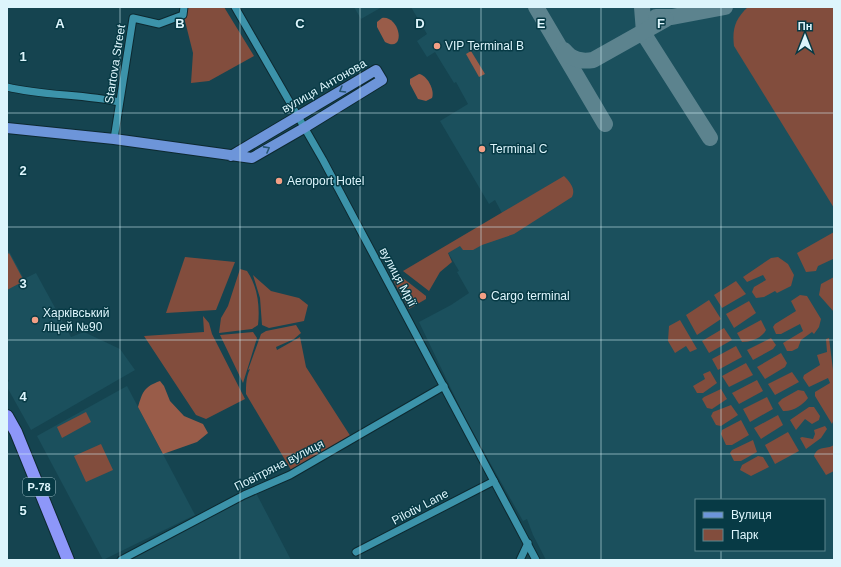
<svg xmlns="http://www.w3.org/2000/svg" width="841" height="567" font-family="Helvetica,sans-serif">
<style>
.built{fill:#1b505d;fill-rule:evenodd}
.green{fill:#824d3d}
.forest{fill:#995c49}
.lines{fill:none;stroke-linecap:round;stroke-linejoin:round}
.taxiway{stroke:#5c838e;stroke-width:16}
.street-casing{stroke:#0d2930;stroke-width:9}
.primary-casing{stroke:#0d2930;stroke-width:12}
.highway-casing{stroke:#0d2930;stroke-width:14}
.street{stroke:#3c93aa;stroke-width:7}
.primary{stroke:#6d95d9;stroke-width:10}
.highway{stroke:#8d97f9;stroke-width:12}
.oneway{stroke:#265571}
.grid{fill:none;stroke:#ddf5fc;stroke-width:1;stroke-opacity:0.55}
.poi-dot{fill:#f39f85;stroke:#073a45;stroke-width:1.5}
.labels{text-anchor:middle;dominant-baseline:central;stroke-width:3;stroke-linejoin:round;paint-order:stroke}
.shield{fill:#073a45;stroke:#9dbdc5;stroke-width:1}
.shield-label{font-size:11px;font-weight:bold;fill:#ddf5fc}
.poi-label{font-size:12px;fill:#ddf5fc;stroke:#073a45;text-anchor:start}
.street-label{font-size:12px;fill:#ddf5fc;stroke:#073a45}
.grid-label{font-size:13px;text-anchor:middle;font-weight:bold;fill:#ddf5fc;stroke:#073a45;stroke-width:3;stroke-linejoin:round;paint-order:stroke}
</style>
<rect width="100%" height="100%" fill="#154450"/>
<!-- built -->
<g class="built">
<polygon points="354,7 382,7 361,19"/>
<path d="M411 7H834V560H546L533 535 527 519 523 521 467 422 419 322 451 305 469 293 457 272 459 271 446 249 503 215 495 200 489 204 440 121 468 104 456 82 454 83 435 52 427 57 417 41 427 34ZM696 500H824V550H696Z"/>
<polygon points="9,251 24,279 36,273 71,337 84,332 120,349 135,370 31,430 7,387 7,383 9,381 7,377 7,252"/>
<polygon points="127,386 195,515 103,560 37,436"/>
<polygon points="256,493 291,560 130,560"/>
</g>
<!-- green -->
<g class="green">
<polygon points="187,7 224,7 254,56 209,81 191,83 193,53 184,17 187,15"/>
<path d="M748 7H834V208L734 46C732 29 735 19 748 7Z"/>
<path d="M564 176C570 182 576 189 572 197L514 234 482 245 473 250H463L460 246 448 253 452 262 440 272 429 291 403 271Z"/>
<polygon points="834,232 834,260 833,259 818,266 816,271 806,272 797,253"/>
<polygon points="9,253 24,281 7,290 7,255"/>
<polygon points="185,257 235,262 216,310 166,313"/>
<polygon points="778,257 788,264 794,275 791,286 777,293 775,291 764,297 756,298 752,292 754,287 766,280 763,275 747,282 743,277 771,258"/>
<path d="M240 269 247 271C258 287 260 307 258 325L252 329 219 333 221 318 228 306Z"/>
<polygon points="253,275 271,291 299,298 308,305 304,321 269,328 262,325 260,298"/>
<polygon points="399,275 426,296 426,299 409,309 394,282 396,277"/>
<polygon points="834,277 834,312 819,295 821,284"/>
<polygon points="736,281 746,294 722,308 714,295"/>
<polygon points="800,295 807,296 821,319 819,327 814,334 812,332 801,340 798,348 792,351 787,351 783,343 803,331 800,324 781,334 776,334 773,327 775,324 796,311 791,301"/>
<polygon points="709,300 721,319 697,335 686,315"/>
<polygon points="749,301 756,313 734,328 726,314"/>
<polygon points="203,316 209,323 212,334 245,399 206,419 196,415 144,336 204,332"/>
<polygon points="680,320 697,349 690,352 686,346 675,353 668,341 669,326"/>
<path d="M761 320 766 330C762 338 751 342 742 342L737 333Z"/>
<path d="M296 325 301 333 294 339 276 347 277 350 300 337 306 367 351 437 291 470 246 394C246 385 246 377 250 369L248 370 261 334 266 331Z"/>
<polygon points="724,328 732,340 709,353 702,341"/>
<polygon points="253,332 257,338 243,383 220,335"/>
<polygon points="771,338 776,345 773,349 753,360 747,350"/>
<polygon points="829,338 834,378 834,419 832,424 815,396 815,392 830,383 828,378 809,387 803,378 804,375 820,365 817,355 827,352 826,339"/>
<polygon points="736,346 742,357 718,370 712,359"/>
<polygon points="781,353 787,363 785,367 765,379 757,367"/>
<polygon points="746,363 753,375 729,387 722,376"/>
<polygon points="710,371 717,383 703,393 697,393 693,386 705,379 703,374"/>
<polygon points="792,372 799,382 775,395 768,384"/>
<polygon points="757,380 763,391 739,404 732,393"/>
<polygon points="721,389 727,399 712,409 707,408 702,399 704,397"/>
<path d="M798 390 804 391 808 398C803 405 792 412 783 411L778 403 782 399Z"/>
<polygon points="767,397 773,409 750,422 743,409"/>
<polygon points="731,405 738,415 721,426 716,425 711,416 713,412"/>
<polygon points="809,407 814,407 820,416 819,420 812,424 805,419 796,430 790,420"/>
<polygon points="86,412 91,422 62,438 57,427"/>
<polygon points="778,415 783,425 761,439 754,428"/>
<polygon points="741,420 749,435 732,445 726,445 721,434 722,430"/>
<polygon points="825,426 827,429 821,438 806,449 800,438 802,437 813,439 815,434 814,430"/>
<polygon points="788,432 799,451 775,464 765,445"/>
<polygon points="753,440 757,452 741,461 734,461 730,453 732,450"/>
<polygon points="101,444 113,470 86,482 74,456"/>
<path d="M834 445V471L826 475 814 456C818 445 826 450 834 445Z"/>
<polygon points="758,456 763,457 769,467 751,476 740,470 742,465"/>
</g>
<!-- forest -->
<g class="forest">
<path d="M382 18C400 15 407 54 385 42L377 27V22Z"/>
<polygon points="471,51 485,74 479,77 466,54"/>
<path d="M419 74C427 75 435 90 432 98L426 101 418 99 410 84V79Z"/>
<path d="M160 381 164 386 170 401 184 416 203 424 208 433 197 442 163 454 138 407C143 391 144 387 160 381Z"/>
</g>
<g class="lines">
<!-- taxiway -->
<g class="taxiway">
<polyline points="536,7 605,124"/>
<polyline points="642,7 644,32 647,39 710,138"/>
<polyline points="656,17 672,17 725,7"/>
<path d="M564 50C572 60 581 62 593 60L666 19"/>
</g>
<defs>
<g id="street">
<polyline points="235,7 323,160 536,560"/>
<path d="M7 87C44 96 82 94 119 102"/>
<polyline points="114,139 133,18 159,24 183,15 184,7"/>
<polyline points="356,552 494,481"/>
<polyline points="121,560 244,495 290,475 444,386"/>
<polyline points="520,560 528,543"/>
</g>
<polyline id="primary" points="7,128 114,139 252,158 304,128 382,80 376,70 231,156"/>
<polyline id="highway" points="7,416 16,432 68,560"/>
</defs>
<!-- street casing -->
<use href="#street" class="street-casing"/>
<!-- primary casing -->
<use href="#primary" class="primary-casing"/>
<!-- highway casing -->
<use href="#highway" class="highway-casing"/>
<!-- street -->
<use href="#street" class="street"/>
<!-- primary -->
<use href="#primary" class="primary"/>
<!-- highway -->
<use href="#highway" class="highway"/>
</g>
<!-- one-way arrows -->
<defs><path id="oneway-chevron" d="M-2-3.5L2.5 0L-2 3.5" fill="none" stroke-width="1.6" stroke-linecap="round" stroke-linejoin="round"/></defs>
<g class="oneway">
<use href="#oneway-chevron" transform="translate(342 90) rotate(149)"/>
<use href="#oneway-chevron" transform="translate(267 149) rotate(-29)"/>
</g>
<!-- grid -->
<path class="grid" d="M120 7V560M240 7V560M360 7V560M481 7V560M601 7V560M721 7V500M7 113H834M7 227H834M7 340H834M7 454H834M721 550V560"/>
<!-- markers -->
<g class="poi-dot">
<circle cx="437" cy="46" r="4"/>
<circle cx="482" cy="149" r="4"/>
<circle cx="279" cy="181" r="4"/>
<circle cx="483" cy="296" r="4"/>
<circle cx="35" cy="320" r="4"/>
</g>
<g class="labels">
<!-- shield labels -->
<rect class="shield" x="23" y="478" width="32" height="18" rx="3"/>
<g class="shield-label">
<text x="39" y="487">Р-78</text>
</g>
<!-- poi labels -->
<g class="poi-label">
<text x="445" y="46">VIP Terminal B</text>
<text x="490" y="149">Terminal C</text>
<text x="287" y="181">Aeroport Hotel</text>
<text x="491" y="296">Cargo terminal</text>
<text x="43" y="313">Харківський<tspan x="43" dy="14">ліцей №90</tspan></text>
</g>
<!-- street labels -->
<g class="street-label">
<text transform="translate(115 64) rotate(-81)">Startova Street</text>
<text transform="translate(324 86) rotate(-30)">вулиця Антонова</text>
<text transform="translate(398 277) rotate(62)">вулиця Мрії</text>
<text transform="translate(279 465) rotate(-27)">Повітряна вулиця</text>
<text transform="translate(420 507) rotate(-28)">Pilotiv Lane</text>
</g>
</g>
<g class="grid-label">
<text x="60" y="28">A</text>
<text x="180" y="28">B</text>
<text x="300" y="28">C</text>
<text x="420" y="28">D</text>
<text x="541" y="28">E</text>
<text x="661" y="28">F</text>
<text x="23" y="61">1</text>
<text x="23" y="175">2</text>
<text x="23" y="288">3</text>
<text x="23" y="401">4</text>
<text x="23" y="515">5</text>
</g>
<!-- border -->
<rect width="841" height="567" fill="none" stroke="#ddf5fc" stroke-width="16"/>
<!-- legend -->
<rect x="695" y="499" width="130" height="52" fill="#073a45" stroke="#5d858e"/>
<rect x="703" y="512" width="20" height="6" fill="#6d95d9" stroke="#5d858e"/>
<text x="731" y="519" font-size="12" fill="#ddf5fc">Вулиця</text>
<rect x="703" y="529" width="20" height="12" fill="#824d3d" stroke="#5d858e"/>
<text x="731" y="539" font-size="12" fill="#ddf5fc">Парк</text>
<!-- north arrow -->
<g transform="translate(805 36)" stroke="#073a45" stroke-width="3" paint-order="stroke">
<path d="M0-3L7 15L0 10L-7 15Z" fill="#ddf5fc"/>
<text y="-6" font-size="11" font-weight="bold" text-anchor="middle" fill="#ddf5fc">Пн</text>
</g>
</svg>
